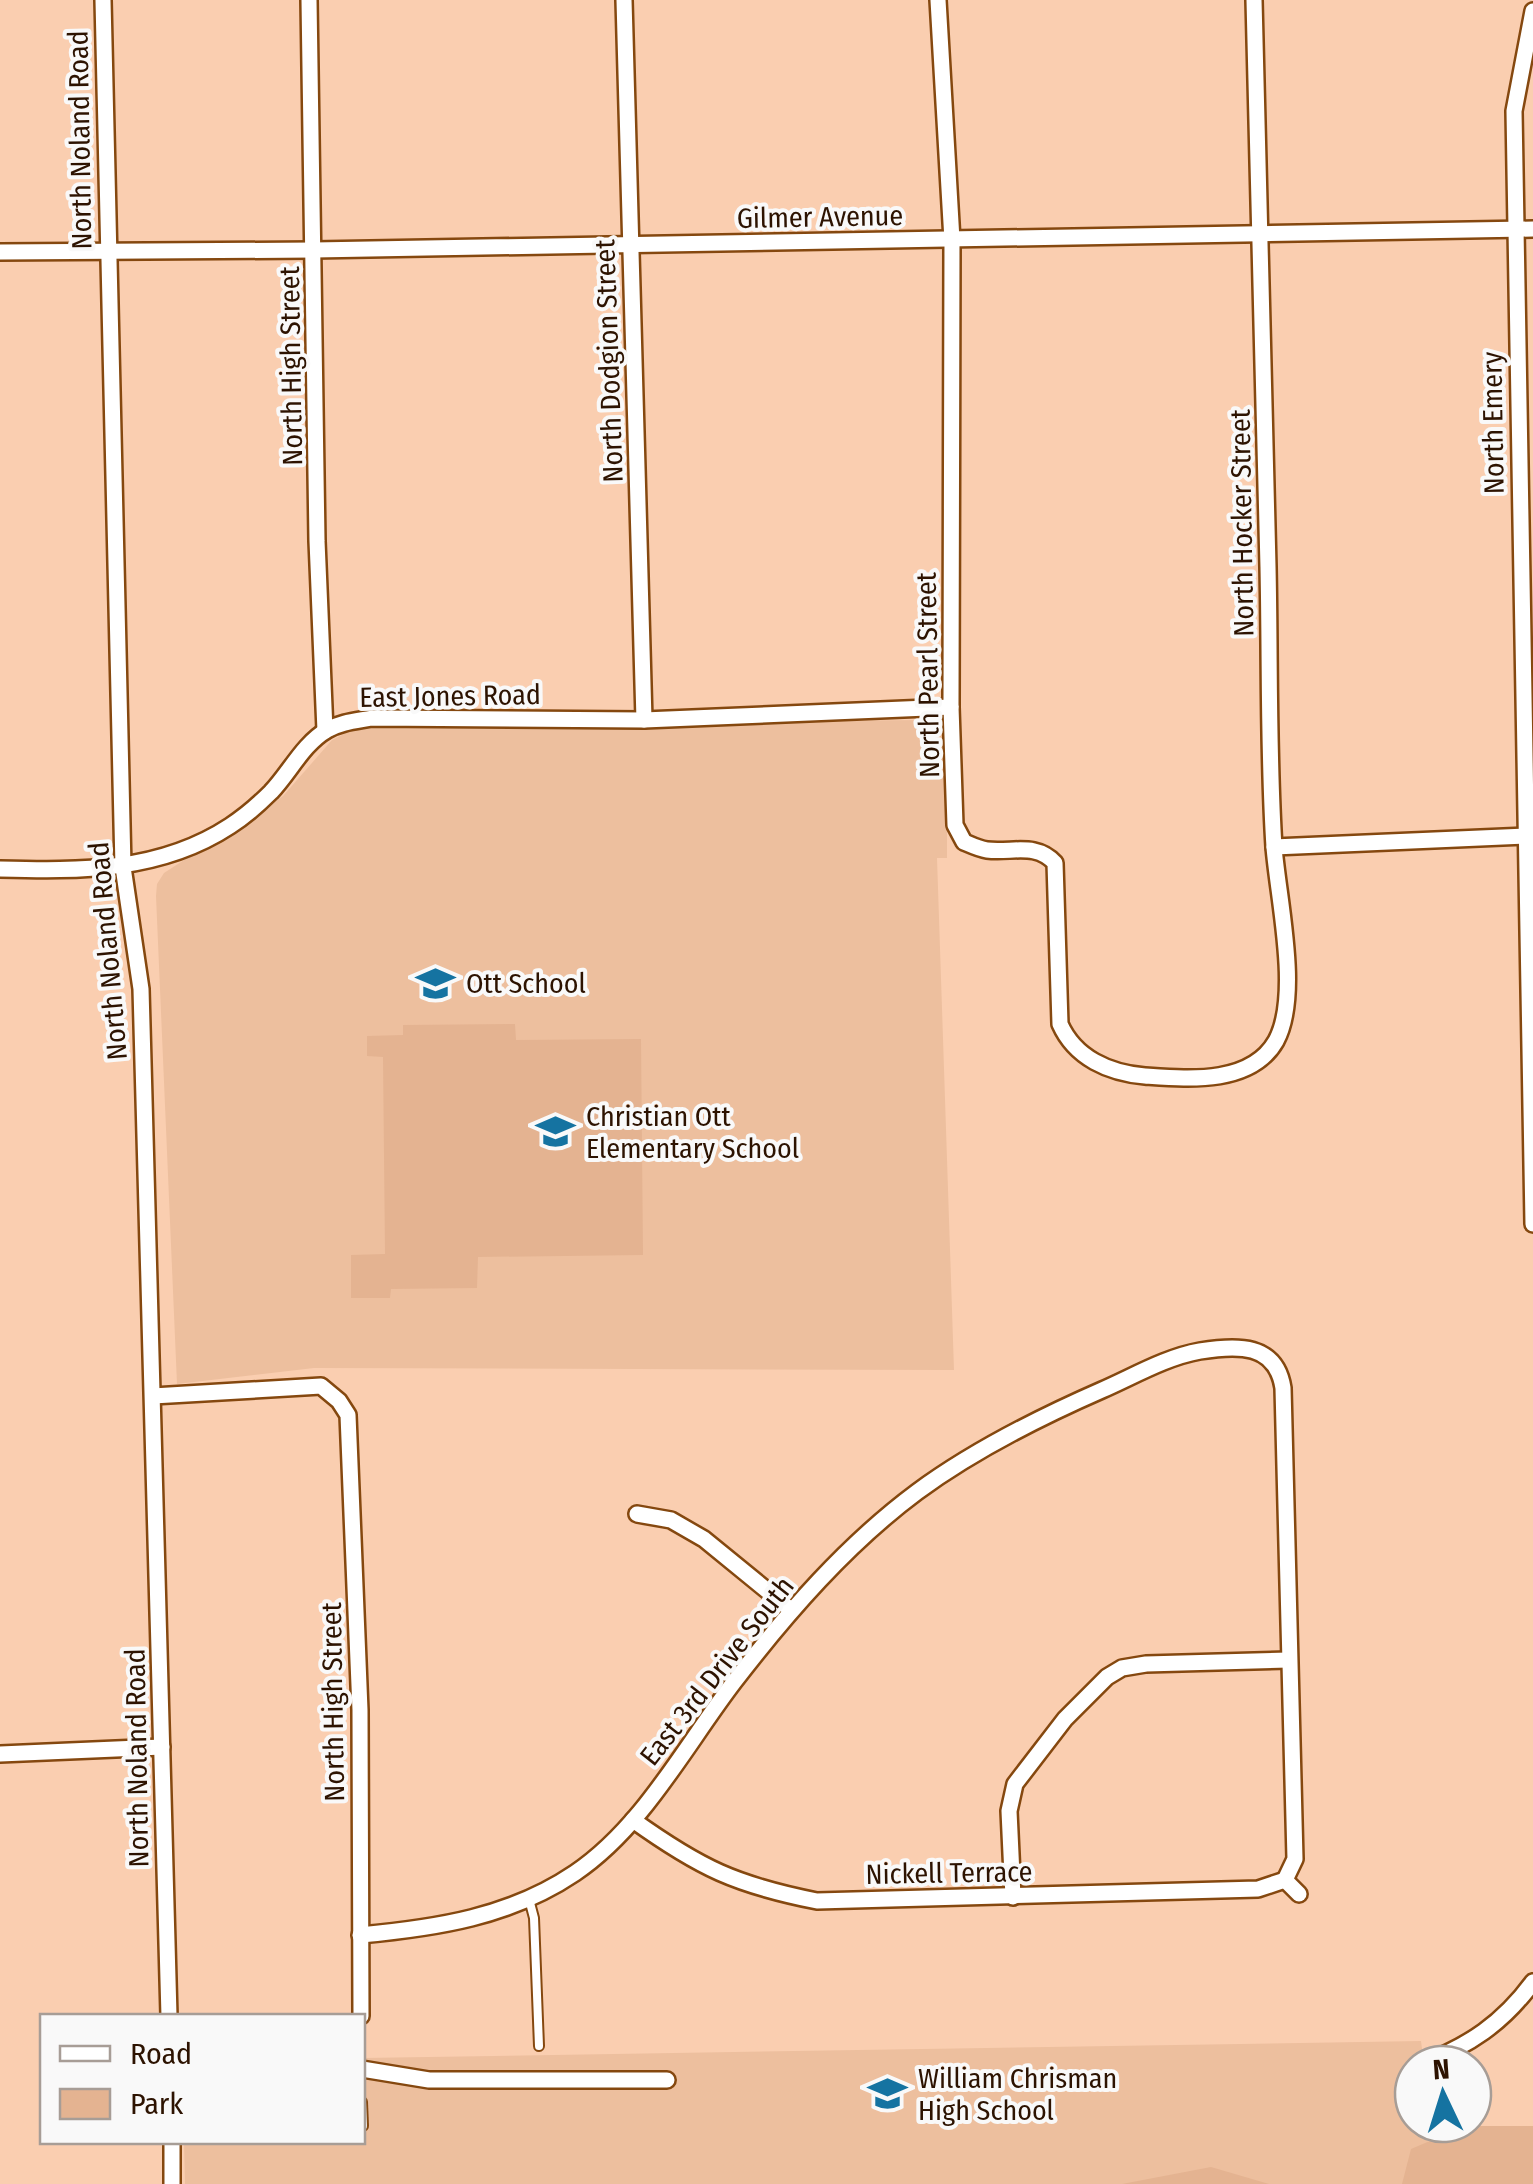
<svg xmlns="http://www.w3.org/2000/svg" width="1533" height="2184" font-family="'Fira Sans Condensed',sans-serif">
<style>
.built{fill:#edbf9e}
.green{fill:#e4b391}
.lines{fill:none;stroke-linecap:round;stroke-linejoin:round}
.lane-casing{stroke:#85480f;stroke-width:12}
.street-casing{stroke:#85480f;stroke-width:20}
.lane{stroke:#fff;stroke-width:8}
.street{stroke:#fff;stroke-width:15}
.labels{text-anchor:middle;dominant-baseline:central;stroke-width:8;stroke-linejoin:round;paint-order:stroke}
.street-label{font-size:28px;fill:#2d1301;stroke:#f9f9f9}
.poi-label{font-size:28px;fill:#2d1301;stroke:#f9f9f9;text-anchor:start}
</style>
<rect width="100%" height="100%" fill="#faceb0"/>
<!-- built -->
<g class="built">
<polygon points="928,720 942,728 947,746 947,858 937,858 954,1370 314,1368 177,1384 156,896 157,884 164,873 283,796 332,740 356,728 384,724"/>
<polygon points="1421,2041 1424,2064 1413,2064 1413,2124 1428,2124 1430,2184 185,2184 184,2142 362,2142 363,2058"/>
</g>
<!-- green -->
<g class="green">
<polygon points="515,1024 516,1040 641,1039 643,1255 478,1257 477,1288 391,1289 390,1298 351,1298 351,1255 385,1254 383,1057 367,1056 367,1036 403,1035 403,1025"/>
<polygon points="1465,2126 1533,2126 1533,2184 1402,2184 1411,2149"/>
<polygon points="1211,2167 1269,2184 1122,2184"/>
</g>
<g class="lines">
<defs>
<g id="lane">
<polyline points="529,1899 534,1918 539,2046"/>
<polyline points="362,2102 363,2126"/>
</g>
<g id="street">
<polyline points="103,0 123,867 141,989 169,2016"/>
<polyline points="309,0 317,541 325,731"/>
<polyline points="624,0 644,720"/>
<path d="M938 0 952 240 951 707 955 825 964 842C971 845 979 849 987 850 1012 853 1036 842 1055 863L1060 1024C1075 1058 1109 1073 1145 1076 1188 1079 1251 1085 1276 1041 1301 995 1278 899 1274 847 1268 754 1270 660 1268 567 1264 378 1259 189 1254 0"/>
<polyline points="1533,11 1514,111 1533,1224"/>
<polyline points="0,252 314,250 1533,229"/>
<polyline points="1274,847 1527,836"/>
<path d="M0 869C80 871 160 872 230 826 244 817 259 804 271 792 290 772 303 744 327 730 341 722 356 721 372 718L644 720 951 707"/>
<polyline points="153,1396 321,1386 339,1401 348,1415 360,1710 361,2016"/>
<polyline points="637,1514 671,1520 704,1539 791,1610"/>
<polyline points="0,1754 162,1747"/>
<path d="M633 1820C700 1868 736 1885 817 1901L1258 1889 1285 1880"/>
<polyline points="1285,1880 1299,1894"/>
<polyline points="1013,1897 1009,1811 1015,1784 1065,1719 1107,1677 1122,1668 1146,1664 1288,1660"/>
<path d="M360 1935C436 1928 510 1917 575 1873 643 1827 685 1746 734 1682 787 1613 847 1544 917 1492 974 1450 1038 1418 1102 1390 1134 1376 1166 1357 1200 1351 1237 1345 1276 1343 1283 1388L1295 1859 1285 1880"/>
<path d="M1421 2064C1469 2046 1503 2023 1533 1982"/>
<polyline points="362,2069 429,2080 667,2080"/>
<polyline points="172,2142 172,2184"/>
</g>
</defs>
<!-- lane casing -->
<use href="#lane" class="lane-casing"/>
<!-- street casing -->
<use href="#street" class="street-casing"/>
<!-- lane -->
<use href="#lane" class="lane"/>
<!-- street -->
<use href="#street" class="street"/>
</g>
<!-- icons -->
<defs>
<symbol id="school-bare" viewBox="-9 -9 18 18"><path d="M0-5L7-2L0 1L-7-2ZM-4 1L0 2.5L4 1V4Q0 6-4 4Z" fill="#1573a1" stroke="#f9f9f9" stroke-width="2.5" paint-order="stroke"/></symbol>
</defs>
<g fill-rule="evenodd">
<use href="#school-bare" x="408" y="956" width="55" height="55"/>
<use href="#school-bare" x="528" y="1104" width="55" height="55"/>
<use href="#school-bare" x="860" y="2066" width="55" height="55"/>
</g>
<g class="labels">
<!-- street labels -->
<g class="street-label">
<text transform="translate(80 140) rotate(-91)">North Noland Road</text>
<text transform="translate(820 217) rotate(-1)">Gilmer Avenue</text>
<text transform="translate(609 361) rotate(-92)">North Dodgion Street</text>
<text transform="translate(291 366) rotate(-91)">North High Street</text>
<text transform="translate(1493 423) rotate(-91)">North Emery</text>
<text transform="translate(1242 523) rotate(-91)">North Hocker Street</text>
<text transform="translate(928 675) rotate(-91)">North Pearl Street</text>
<text transform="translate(450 696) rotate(-1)">East Jones Road</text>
<text transform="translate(108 951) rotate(-95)">North Noland Road</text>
<text transform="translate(717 1671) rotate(-52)">East 3rd Drive South</text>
<text transform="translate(333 1702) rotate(-91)">North High Street</text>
<text transform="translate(137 1758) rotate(-91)">North Noland Road</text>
<text transform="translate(949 1873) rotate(-1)">Nickell Terrace</text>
</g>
<!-- poi labels -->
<g class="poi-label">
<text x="466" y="983">Ott School</text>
<text x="586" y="1116">Christian Ott<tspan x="586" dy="32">Elementary School</tspan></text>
<text x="918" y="2078">William Chrisman<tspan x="918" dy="32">High School</tspan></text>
</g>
</g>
<!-- legend -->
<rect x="40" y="2014" width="325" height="130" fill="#f9f9f9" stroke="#a79d96" stroke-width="2.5"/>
<rect x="60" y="2046" width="50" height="15" fill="#ffffff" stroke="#a79d96" stroke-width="2.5"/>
<text x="130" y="2064" font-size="30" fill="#2d1301">Road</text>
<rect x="60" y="2089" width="50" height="30" fill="#e4b391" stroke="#a79d96" stroke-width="2.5"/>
<text x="130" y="2114" font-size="30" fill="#2d1301">Park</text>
<!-- north arrow -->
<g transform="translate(1443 2094) rotate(356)"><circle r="48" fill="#f9f9f9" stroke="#a79d96" stroke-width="2.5"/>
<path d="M0-8L18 38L0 25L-18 38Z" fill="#1573a1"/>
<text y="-15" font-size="28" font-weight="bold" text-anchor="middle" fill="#2d1301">N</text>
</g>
</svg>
